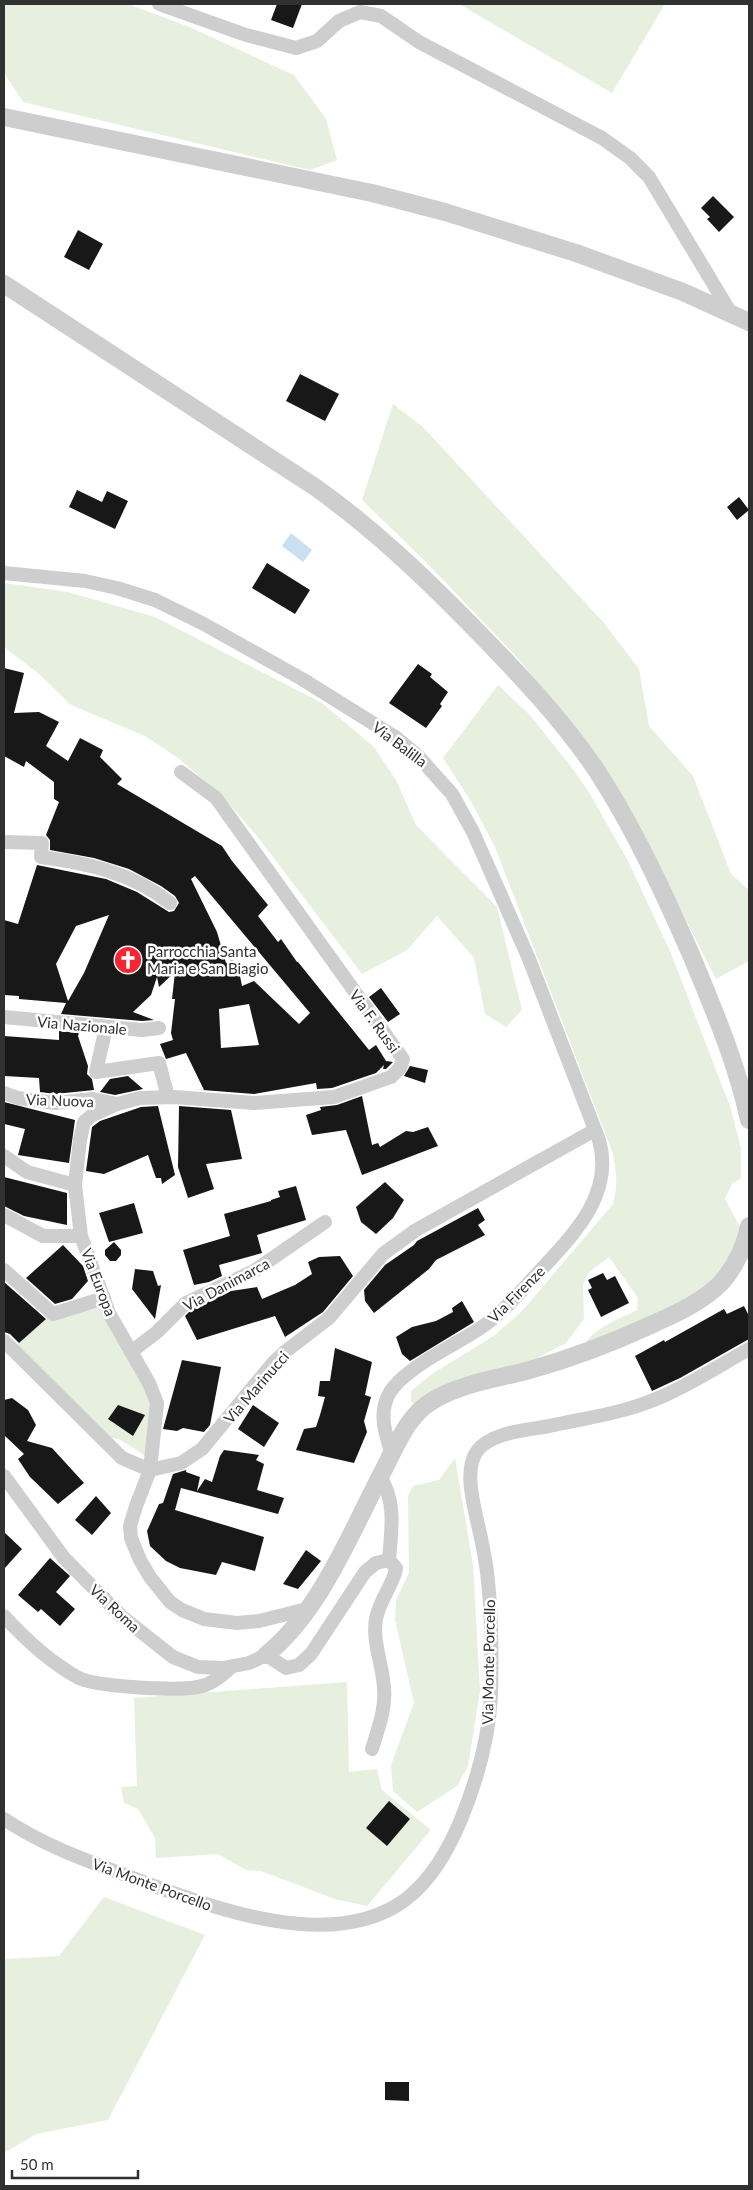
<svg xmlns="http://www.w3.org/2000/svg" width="753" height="2190" font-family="Lato,sans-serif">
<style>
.green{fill:#e7efde}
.water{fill:#c9e0f0}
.building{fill:#181818;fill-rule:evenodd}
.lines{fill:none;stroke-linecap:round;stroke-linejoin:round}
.minor{stroke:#cecece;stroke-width:14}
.tertiary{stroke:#cecece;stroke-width:18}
.labels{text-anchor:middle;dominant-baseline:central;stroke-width:5;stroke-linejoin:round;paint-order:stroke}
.street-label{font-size:15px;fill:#313131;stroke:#fff}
.poi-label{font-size:15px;fill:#313131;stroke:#fff;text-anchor:start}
</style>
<rect width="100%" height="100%" fill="#fff"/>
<!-- green -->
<g class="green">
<polygon points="4,4 128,4 187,26 294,75 326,119 337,160 310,170 23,102 4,73"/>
<polygon points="459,4 665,4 612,93"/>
<polygon points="393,404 423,427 604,623 639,669 649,726 693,776 731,874 749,890 749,961 716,979 630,811 594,751 515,655 425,561 362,500"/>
<polygon points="4,583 68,592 155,617 322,703 374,747 396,780 416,825 497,907 522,1010 506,1027 485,1014 474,958 437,916 407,950 362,974 257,836 222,796 178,758 145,736 71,705 39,674 4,647"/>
<path d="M498 685 530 715 572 768 590 794 628 861 670 951 730 1106 741 1148V1178L732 1184 725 1199 740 1227 734 1251 714 1283 697 1296 580 1350C593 1328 615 1321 637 1310L638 1298 609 1257 589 1272 583 1285 584 1319 566 1343 533 1360 415 1404 411 1401V1391L432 1374 495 1335 523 1310 613 1204C618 1185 617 1171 612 1151L495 847 472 803 443 758Z"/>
<polygon points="101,1304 153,1406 146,1456 119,1439 108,1438 17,1345 48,1317"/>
<polygon points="455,1458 473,1565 480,1691 468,1766 457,1786 417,1812 393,1791 391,1765 414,1703 395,1620 396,1600 409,1573 408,1496 413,1486 439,1480"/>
<polygon points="347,1682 349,1772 377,1769 382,1790 431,1830 367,1906 335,1899 261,1871 246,1870 218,1854 156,1858 155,1838 138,1809 124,1803 121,1787 137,1786 134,1698"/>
<polygon points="104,1897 205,1935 108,2120 36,2134 4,2153 4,1965 5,1959 59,1956"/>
</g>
<!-- water -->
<polygon class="water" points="291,533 312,550 303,562 282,546"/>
<!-- building -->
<g class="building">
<polygon points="277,4 302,4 293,28 271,20"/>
<polygon points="713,196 734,217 719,232 707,219 710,217 701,208"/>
<polygon points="78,230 103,244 89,270 64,257"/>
<polygon points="300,374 339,394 325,421 286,401"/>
<polygon points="77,490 102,502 107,491 128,501 115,529 69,507"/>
<polygon points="739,497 749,510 737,520 727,507"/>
<polygon points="267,563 310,590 295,614 252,588"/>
<polygon points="418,664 432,674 430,677 448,692 440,704 442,706 426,728 389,703"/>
<path d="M4 668 24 673 14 713 39 712 59 722 46 746 68 761 80 738 103 750 100 757 122 779 117 784 222 846 232 861 268 905 258 916 278 942 281 939 297 962H298L369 1050 376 1045 386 1061 393 1062 386 1069H383L384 1065 376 1073 332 1088 317 1089 316 1083 254 1094 190 1089 204 1090 186 1053 166 1059 160 1044 173 1040 171 1033 175 999H172L175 972 159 987 157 977 151 995 133 1012 154 1020 142 1021 61 1014 66 1003 19 999V996L4 995V920L18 924 37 865 106 879 137 892 169 912 174 911 179 903 175 896 161 886 129 869 94 858 50 850V840L46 835 59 802 54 799V782L26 761 24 767 4 756ZM195 876 310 1013 299 1024 254 981 242 986 238 966 232 960 226 963 217 932 191 879ZM109 915 84 973 68 1001 56 964 76 926ZM249 1004 259 1045 221 1048 219 1009Z"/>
<polygon points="381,988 400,1014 388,1022 369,997"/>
<polygon points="59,1031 79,1033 78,1036 88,1066 87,1074 92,1079 94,1090 55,1094 40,1092 39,1078 4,1076 4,1036 59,1040"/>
<polygon points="410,1066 428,1070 425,1083 404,1076"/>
<polygon points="128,1076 143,1089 115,1095 100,1092 110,1079"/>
<polygon points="362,1096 372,1145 378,1143 380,1147 406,1131 413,1132 428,1127 438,1146 362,1175 346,1130 312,1135 306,1115 321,1110 320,1107 337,1105"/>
<polygon points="4,1102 75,1120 69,1163 18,1155 25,1129 4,1124"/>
<polygon points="158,1106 175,1175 162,1184 161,1178 156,1178 148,1155 104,1174 86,1171 92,1127 100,1121 141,1107"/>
<polygon points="179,1106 231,1110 242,1159 206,1164 214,1189 188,1198 178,1167"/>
<polygon points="4,1177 67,1193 67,1225 24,1216 4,1206"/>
<polygon points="385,1182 404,1200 393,1218 376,1234 361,1222 356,1207"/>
<polygon points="296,1186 306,1220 257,1235 262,1253 219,1265 222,1276 209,1282 194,1285 183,1250 230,1236 224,1214 271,1201 271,1200 280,1197 278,1191"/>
<polygon points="134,1203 143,1233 109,1242 99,1213"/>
<polygon points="478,1208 485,1220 478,1225 485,1235 436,1260 429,1269 374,1313 365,1301 364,1290 385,1265 414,1245 417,1241"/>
<polygon points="114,1242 121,1250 121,1255 116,1261 110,1261 105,1255 105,1250"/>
<polygon points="63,1245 83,1266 88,1281 72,1299 55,1304 26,1278"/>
<polygon points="340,1256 353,1276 323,1312 285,1337 275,1316 197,1340 185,1316 191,1310 231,1291 257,1287 262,1299 295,1285 312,1274 308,1262 319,1257"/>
<polygon points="135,1269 153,1271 158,1286 161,1285 155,1319 132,1289"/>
<polygon points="603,1273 607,1280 615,1276 629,1303 601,1317 588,1290 592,1288 588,1280"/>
<polygon points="4,1282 46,1319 19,1343 10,1334 4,1332"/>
<polygon points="462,1301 474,1322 410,1361 402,1354 396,1337 412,1327 436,1321 453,1312 452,1308"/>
<polygon points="744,1306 749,1316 749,1339 680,1378 652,1391 635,1356 664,1340 665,1342 724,1309 727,1314"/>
<polygon points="335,1348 372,1362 365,1395 371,1397 364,1421 367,1432 354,1463 296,1450 304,1429 316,1427 320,1415 325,1397 318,1396 320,1381 330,1381"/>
<polygon points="182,1360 221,1367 210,1425 204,1432 183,1428 177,1431 163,1429"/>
<polygon points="12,1398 28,1410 36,1425 27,1441 52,1448 84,1483 58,1504 30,1477 18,1459 24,1454 4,1435 4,1400"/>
<polygon points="118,1405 145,1415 133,1436 108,1419"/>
<polygon points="253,1405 279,1423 264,1447 238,1429"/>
<polygon points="224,1450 259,1455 256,1460 264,1464 257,1490 284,1498 278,1514 181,1488 175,1510 264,1537 255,1571 222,1562 216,1575 180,1568 166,1561 150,1546 147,1531 159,1504 163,1503 173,1474 186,1470 186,1472 200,1477 197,1491 205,1479 212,1482 220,1456"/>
<polygon points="96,1496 111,1513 92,1535 75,1520"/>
<polygon points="4,1532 22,1549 4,1569"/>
<polygon points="306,1550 321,1561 298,1589 283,1584"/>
<polygon points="50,1558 70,1576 56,1592 75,1609 60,1626 41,1609 38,1612 18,1595"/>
<polygon points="389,1801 410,1819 387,1846 366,1828"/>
<polygon points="385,2082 409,2082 409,2101 385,2100"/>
</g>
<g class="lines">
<!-- minor -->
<g class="minor">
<polyline points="159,4 246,35 296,48 317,41 339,21 360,12 381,16 419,42 602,138 630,158 649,177 732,315"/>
<path d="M4 573 85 581 117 588 155 600 202 623 302 679 395 737 418 756 452 794 473 832 529 959 599 1140C615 1196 571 1237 537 1274 519 1293 502 1314 479 1329 455 1345 406 1367 390 1392 378 1412 385 1434 392 1454"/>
<polyline points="181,772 216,798 403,1059 400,1068 391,1077 334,1097 254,1103 174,1097 140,1098 117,1104 91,1116 84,1122 80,1140 75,1185 81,1236 109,1313 149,1383 157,1403 150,1470 136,1506 130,1526 131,1538 140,1560 150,1577 170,1602 182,1610 204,1619 237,1623 259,1621 307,1609"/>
<path d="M4 842 42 843 41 857C87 863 133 873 170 903"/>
<polyline points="4,1017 142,1030 159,1028"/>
<polyline points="106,1027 96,1072 159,1063 168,1097"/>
<polyline points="4,1093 18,1098 55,1103 93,1099 117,1104"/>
<polyline points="4,1156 27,1172 75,1185"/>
<polyline points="4,1215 43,1236 81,1236"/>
<polyline points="4,1270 53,1314 104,1298"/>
<polyline points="4,1341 122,1458 150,1470"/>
<polyline points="131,1352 157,1332 186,1303 254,1271 325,1222"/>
<polyline points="150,1470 181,1463 202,1449 273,1363 286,1351 329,1318 383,1254 416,1230 595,1130"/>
<path d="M4 1476 64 1558 121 1616 173 1657 198 1667 223 1668 249 1663 266 1655 286 1668 299 1665 311 1654 365 1572 376 1563 389 1560 396 1568 395 1573C390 1589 379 1602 376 1619 372 1642 383 1666 384 1688 386 1709 378 1729 372 1749"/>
<path d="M380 1477C397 1502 391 1532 389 1560"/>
<path d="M4 1616C25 1639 50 1662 77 1677 94 1687 177 1691 198 1687 210 1685 221 1677 230 1668"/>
<path d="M4 1819C47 1848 97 1864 146 1883 219 1910 334 1952 405 1900 431 1880 447 1852 460 1822 477 1781 489 1739 491 1695 492 1657 492 1618 488 1581 486 1559 481 1537 476 1516 472 1497 465 1468 477 1451 491 1432 528 1430 549 1426 580 1419 613 1415 643 1404 680 1391 715 1368 749 1349"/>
</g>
<!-- tertiary -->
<g class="tertiary">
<polyline points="4,117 372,193 445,212 576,253 683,292 749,322"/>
<path d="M4 284 315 487C374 529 424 577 474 628 518 673 562 719 597 771 635 830 664 893 692 957 714 1010 737 1064 749 1120"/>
<path d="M266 1655C320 1612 351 1532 383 1471 396 1446 407 1416 432 1401 460 1384 495 1379 526 1371 570 1359 612 1343 653 1324 677 1313 702 1302 721 1283 735 1267 745 1246 749 1226"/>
</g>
</g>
<!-- icons -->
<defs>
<symbol id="church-disc" viewBox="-11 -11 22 22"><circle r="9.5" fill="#f52534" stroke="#fff"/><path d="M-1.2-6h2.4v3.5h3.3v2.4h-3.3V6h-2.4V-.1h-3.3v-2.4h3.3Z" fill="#fff"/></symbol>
</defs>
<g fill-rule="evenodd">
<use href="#church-disc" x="112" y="944" width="32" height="32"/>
</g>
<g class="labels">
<!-- street labels -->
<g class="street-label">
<text transform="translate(400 744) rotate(37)">Via Balilla</text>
<text transform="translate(375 1021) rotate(54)">Via F. Russi</text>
<text transform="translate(82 1025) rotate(5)">Via Nazionale</text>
<text transform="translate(60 1100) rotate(2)">Via Nuova</text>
<text transform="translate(99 1282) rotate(69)">Via Europa</text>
<text transform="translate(226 1284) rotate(-28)">Via Danimarca</text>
<text transform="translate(516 1294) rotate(-45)">Via Firenze</text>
<text transform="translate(256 1387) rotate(-49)">Via Marinucci</text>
<text transform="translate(115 1608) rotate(43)">Via Roma</text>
<text transform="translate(488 1662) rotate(-89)">Via Monte Porcello</text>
<text transform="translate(152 1884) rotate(20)">Via Monte Porcello</text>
</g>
<!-- poi labels -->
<g class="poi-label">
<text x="147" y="951">Parrocchia Santa<tspan x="147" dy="17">Maria e San Biagio</tspan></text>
</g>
</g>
<!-- border -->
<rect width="753" height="2190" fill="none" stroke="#313131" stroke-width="10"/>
<!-- scale -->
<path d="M12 2170v8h126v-8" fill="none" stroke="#313131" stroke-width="2.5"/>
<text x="20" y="2170" font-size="15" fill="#313131" stroke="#ffffff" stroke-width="4" paint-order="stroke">50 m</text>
</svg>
